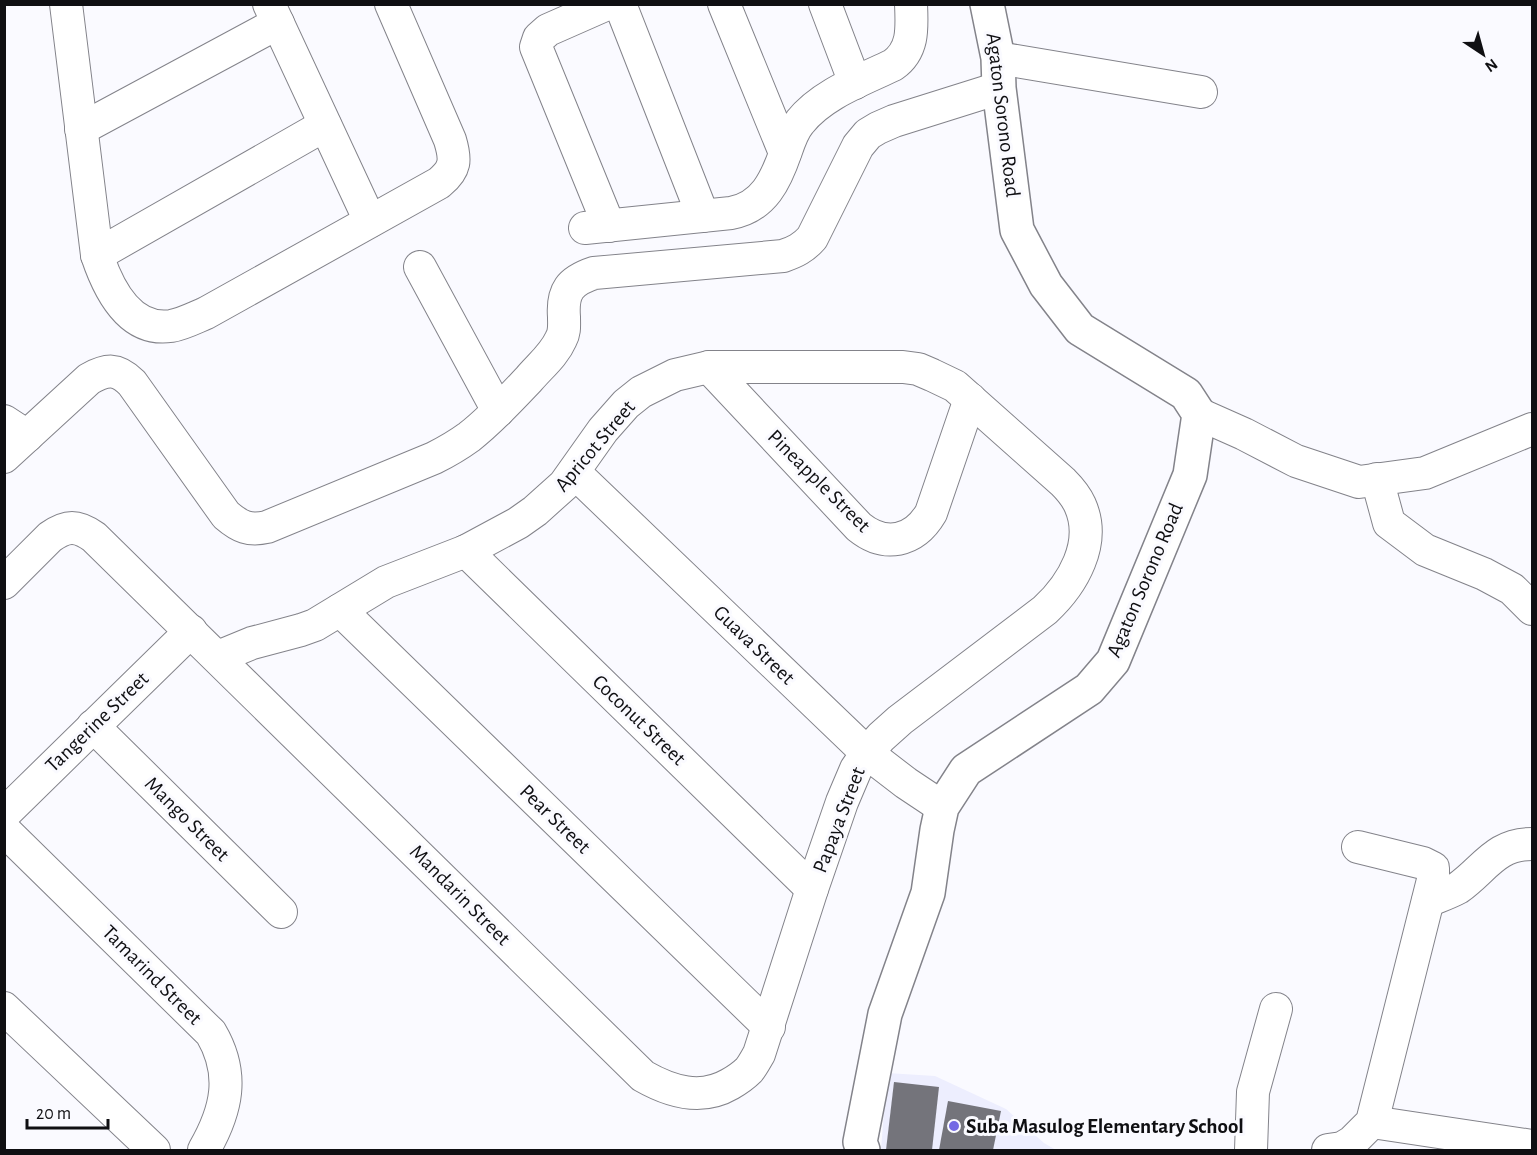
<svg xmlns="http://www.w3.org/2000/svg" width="1537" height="1155" font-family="'Alegreya Sans',sans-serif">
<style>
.built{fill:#edeefe}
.building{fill:#74747b}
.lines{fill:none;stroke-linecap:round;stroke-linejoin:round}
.minor-casing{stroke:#83838a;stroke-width:34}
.tertiary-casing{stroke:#83838a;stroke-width:36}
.minor{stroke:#fff;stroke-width:32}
.tertiary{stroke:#fff;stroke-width:33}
.poi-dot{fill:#7369e4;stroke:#fafaff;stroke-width:2}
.labels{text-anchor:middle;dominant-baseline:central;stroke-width:6;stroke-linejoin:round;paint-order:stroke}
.street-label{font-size:21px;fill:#0f0f12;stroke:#fafaff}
.poi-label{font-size:21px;font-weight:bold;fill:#0f0f12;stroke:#fafaff;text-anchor:start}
</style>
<rect width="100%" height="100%" fill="#fafaff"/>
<!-- built -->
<polygon class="built" points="887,1073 935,1076 1006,1109 1044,1143 1056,1150 881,1150"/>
<!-- building -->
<g class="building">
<polygon points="894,1082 939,1087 932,1150 886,1150"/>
<polygon points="948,1101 1001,1111 993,1150 939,1150"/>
</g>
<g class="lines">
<defs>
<g id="minor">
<path d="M66 4 97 255C108 288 129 332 171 326 183 324 194 318 206 313L439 183C456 169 456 160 450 140L391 4"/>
<polyline points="269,4 370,221"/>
<polyline points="607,4 548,30 539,38 536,47 609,226"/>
<polyline points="620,4 703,216"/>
<polyline points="724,4 785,153"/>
<polyline points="825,4 855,83"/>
<polyline points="998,58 1201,92"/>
<polyline points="81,129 278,23"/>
<path d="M585 228 731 213C764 207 776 180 786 151 789 142 793 130 800 122 822 94 862 80 893 65 914 50 912 28 911 4"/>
<polyline points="97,255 325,125"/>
<polyline points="420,267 498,411"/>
<path d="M709 367 859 527C885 548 914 542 931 513L970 399"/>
<polyline points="1199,414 1244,434 1296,461 1359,482 1425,473 1532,429"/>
<polyline points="4,421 27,436"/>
<path d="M4 457 89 379C107 369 117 368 132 383L226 515C240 527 249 531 267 527L434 458C446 452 458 445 469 437 491 420 510 399 529 379 540 366 554 355 561 339 565 332 564 325 564 317 562 291 570 281 594 273L783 256C795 252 803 248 812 238L858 146 868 134 878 128 894 121 999 88"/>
<polyline points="574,472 867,753 906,783 942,807"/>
<polyline points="1377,479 1389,523 1425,550 1484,574 1512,589 1532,609"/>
<polyline points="466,551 812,889"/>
<path d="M4 583 50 537C67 525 77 525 94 537L643 1076C671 1092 701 1101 730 1084 737 1080 744 1075 749 1070 753 1065 756 1059 759 1054L812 889 842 802 856 769 867 753 881 737 900 720 1045 610C1073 584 1097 543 1080 505 1076 496 1070 489 1063 482L955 386 932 375 918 369 903 367H709L675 375 641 392 626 404 603 430 564 485 535 511 518 523 466 551 386 582 315 625 301 630 252 643 218 657"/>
<polyline points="340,610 769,1027"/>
<polyline points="93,726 281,912"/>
<polyline points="4,814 191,631"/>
<path d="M4 830 211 1033C235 1074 227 1110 204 1150"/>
<path d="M1428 901C1437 897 1449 893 1458 888 1485 869 1495 844 1532 844"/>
<polyline points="4,1008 154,1150"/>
<polyline points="1372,1122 1532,1146"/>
<polyline points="1251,1150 1253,1092 1276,1009"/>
<polyline points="1328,1150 1342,1148 1352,1142 1372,1122 1433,880 1433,868 1423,863 1358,847"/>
</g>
<polyline id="tertiary" points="863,1150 860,1142 885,1014 928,893 937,830 942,807 966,770 1089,689 1113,661 1190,475 1199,414 1186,394 1080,329 1046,285 1017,230 999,88 998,58 987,4"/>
</defs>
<!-- minor casing -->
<use href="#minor" class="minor-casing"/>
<!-- tertiary casing -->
<use href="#tertiary" class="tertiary-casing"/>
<!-- minor -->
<use href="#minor" class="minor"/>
<!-- tertiary -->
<use href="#tertiary" class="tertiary"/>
</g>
<!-- markers -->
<circle class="poi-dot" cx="954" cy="1126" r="6"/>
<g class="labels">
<!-- street labels -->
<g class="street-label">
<text transform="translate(1003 115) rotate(83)">Agaton Sorono Road</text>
<text transform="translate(595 446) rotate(-50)">Apricot Street</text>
<text transform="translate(819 481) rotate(45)">Pineapple Street</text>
<text transform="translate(1145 580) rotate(-67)">Agaton Sorono Road</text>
<text transform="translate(754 645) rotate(44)">Guava Street</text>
<text transform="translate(639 720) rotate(44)">Coconut Street</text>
<text transform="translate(97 722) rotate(-44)">Tangerine Street</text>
<text transform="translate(187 819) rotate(45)">Mango Street</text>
<text transform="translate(555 819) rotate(44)">Pear Street</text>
<text transform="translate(839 820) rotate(-69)">Papaya Street</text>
<text transform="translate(460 895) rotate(45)">Mandarin Street</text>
<text transform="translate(152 975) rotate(45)">Tamarind Street</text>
</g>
<!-- poi labels -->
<g class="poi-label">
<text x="966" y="1126">Suba Masulog Elementary School</text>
</g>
</g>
<!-- border -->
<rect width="1537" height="1155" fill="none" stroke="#0f0f12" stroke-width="12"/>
<!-- north arrow -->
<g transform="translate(1483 54) rotate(144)" stroke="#fafaff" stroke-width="4.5" paint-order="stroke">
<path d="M0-4.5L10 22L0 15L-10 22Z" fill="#0f0f12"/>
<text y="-9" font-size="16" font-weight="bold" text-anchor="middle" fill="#0f0f12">N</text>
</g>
<!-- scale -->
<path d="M27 1119v9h81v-9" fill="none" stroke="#0f0f12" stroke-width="3"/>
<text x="36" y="1119" font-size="18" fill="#0f0f12" stroke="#fafaff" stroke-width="4.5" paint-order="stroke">20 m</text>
</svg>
